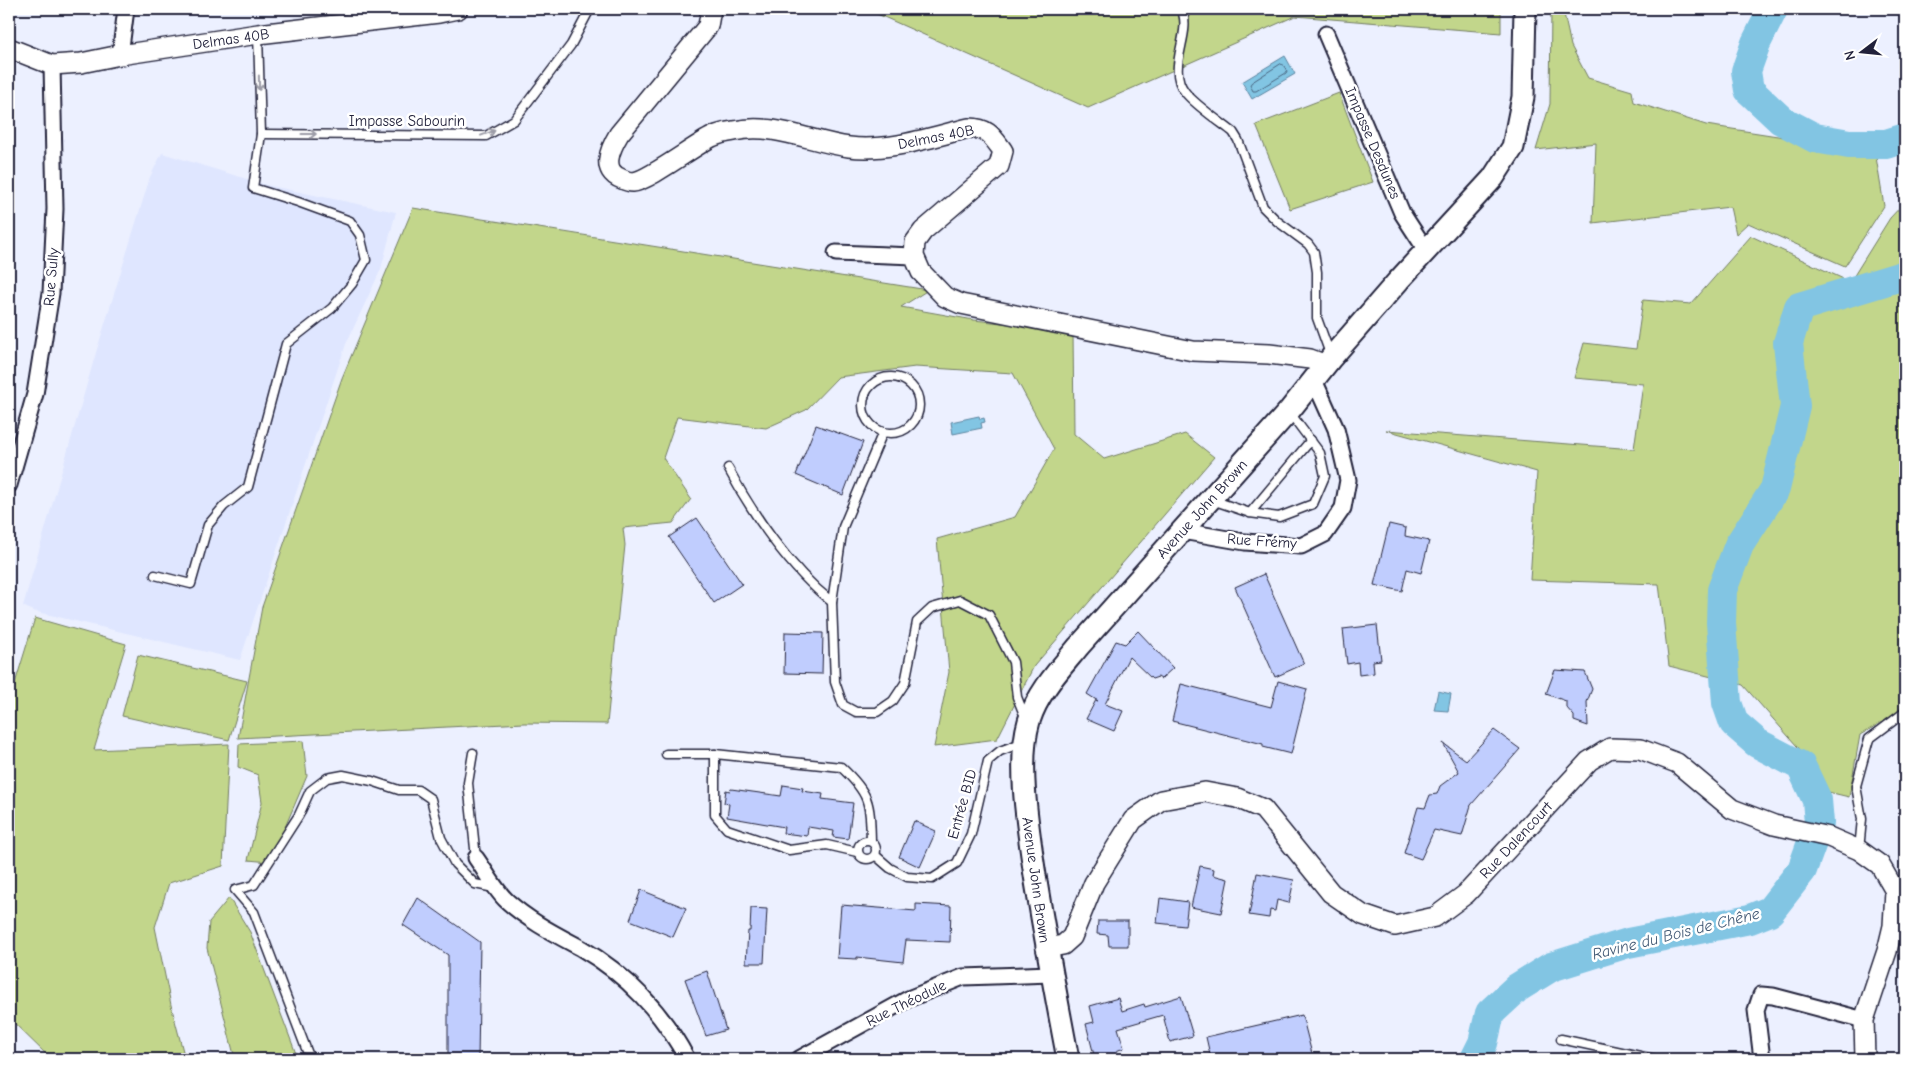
<svg xmlns="http://www.w3.org/2000/svg" width="1914" height="1068" font-family="'Comic Neue',sans-serif">
<style>
.built{fill:#dfe6ff}
.green{fill:#c2d68b;stroke:#727c63}
.water{fill:#82c5e3;stroke:#5c84a0}
.lines{fill:none;stroke-linecap:round;stroke-linejoin:round}
.shore{stroke:#48637e;stroke-width:1}
.river{stroke:#82c5e3;stroke-width:30}
.building{fill:#c0cdfe;stroke:#22223b}
.service-casing{stroke:#22223b;stroke-width:11}
.minor-casing{stroke:#22223b;stroke-width:19}
.tertiary-casing{stroke:#22223b;stroke-width:22}
.secondary-casing{stroke:#22223b;stroke-width:25}
.service{stroke:#fff;stroke-width:8}
.minor{stroke:#fff;stroke-width:15}
.tertiary{stroke:#fff;stroke-width:19}
.secondary{stroke:#fff;stroke-width:21}
.oneway{stroke:#9c9ca7}
.labels{text-anchor:middle;dominant-baseline:central;stroke-width:5;stroke-linejoin:round;paint-order:stroke}
.street-label{font-size:15px;fill:#22223b;stroke:#fff}
.water-label{font-size:16px;font-style:italic;fill:#445b76;stroke:#fff}
</style>
<rect width="100%" height="100%" fill="#ecf0ff"/>
<filter id="ink" filterUnits="userSpaceOnUse"><feTurbulence type="fractalNoise" baseFrequency=".02" numOctaves="2"/><feDisplacementMap in="SourceGraphic" scale="10" xChannelSelector="R" yChannelSelector="G"/><feConvolveMatrix kernelMatrix="1 2 1 2 8 2 1 2 1" color-interpolation-filters="sRGB"/></filter>
<g filter="url(#ink)">
<!-- built -->
<polygon class="built" points="162,153 266,185 396,212 381,269 346,344 240,660 33,611 23,606 95,356 150,177"/>
<!-- green -->
<g class="green">
<polygon points="866,9 1501,9 1501,33 1295,16 1088,108"/>
<polygon points="1551,9 1563,9 1571,46 1588,78 1632,91 1634,102 1706,125 1875,151 1884,206 1845,266 1748,223 1736,234 1730,207 1593,223 1596,143 1536,150 1550,104"/>
<polygon points="1339,93 1373,182 1290,209 1256,125"/>
<polygon points="1905,202 1905,702 1902,710 1860,735 1849,797 1824,791 1812,763 1743,685 1669,666 1659,584 1530,580 1537,472 1386,430 1634,449 1643,384 1574,378 1584,343 1636,349 1643,300 1691,304 1751,236 1850,282 1890,218"/>
<polygon points="413,208 928,290 901,307 974,320 1073,331 1074,434 1104,459 1185,434 1214,457 1034,666 997,739 934,747 949,672 937,539 1015,517 1054,449 1013,373 915,367 838,377 806,410 766,428 677,417 663,458 691,499 673,523 623,528 625,545 607,724 524,723 238,738 262,607 342,378"/>
<polygon points="35,618 126,644 94,750 229,744 223,866 169,883 155,927 171,1005 185,1059 51,1059 9,1018 9,703"/>
<polygon points="138,655 247,681 229,740 122,716"/>
<polygon points="303,741 307,776 270,862 248,860 262,802 258,775 238,767 239,744"/>
<polygon points="229,898 250,932 298,1059 235,1059 207,948 209,922"/>
</g>
<!-- water -->
<g class="water">
<polygon points="1285,56 1295,74 1252,99 1242,82"/>
<polygon points="979,416 980,419 984,418 985,422 981,423 982,428 953,434 951,422"/>
<polygon points="1438,691 1451,694 1448,711 1434,710"/>
</g>
<g class="lines">
<!-- shore -->
<polygon class="shore" points="1281,64 1284,66 1287,71 1286,73 1256,91 1253,91 1250,85 1251,83"/>
<!-- river -->
<g class="river">
<polyline points="1773,9 1756,43 1746,71 1749,90 1781,120 1815,138 1849,144 1886,144 1905,138"/>
<polyline points="1475,1059 1483,1043 1490,1013 1517,988 1551,967 1628,943 1750,919 1770,911 1802,870 1819,823 1817,800 1801,766 1757,743 1734,723 1727,703 1721,623 1722,590 1739,545 1775,489 1795,406 1788,343 1799,307 1905,275"/>
</g>
</g>
<!-- building -->
<g class="building">
<polygon points="816,425 863,442 843,495 796,475"/>
<polygon points="697,518 742,584 714,603 669,537"/>
<polygon points="1389,524 1406,528 1405,536 1429,541 1421,573 1407,569 1402,591 1374,585"/>
<polygon points="1264,574 1304,664 1275,677 1235,587"/>
<polygon points="1377,625 1381,660 1373,661 1374,673 1359,675 1358,662 1347,664 1343,629"/>
<polygon points="1138,631 1173,668 1161,679 1158,677 1152,679 1129,657 1105,704 1123,711 1114,731 1086,719 1096,700 1098,701 1087,694 1116,641 1125,644"/>
<polygon points="785,632 823,633 822,674 784,673"/>
<polygon points="1555,670 1585,672 1592,689 1587,702 1588,726 1574,721 1574,716 1566,707 1566,701 1546,694"/>
<polygon points="1278,681 1307,689 1291,754 1263,747 1263,744 1172,721 1181,684 1271,707"/>
<polygon points="1494,730 1520,749 1471,805 1462,836 1434,830 1421,859 1404,853 1418,807 1425,808 1430,795 1437,794 1440,786 1459,772 1443,743 1466,760"/>
<polygon points="783,785 803,788 802,791 823,794 822,799 853,803 848,839 833,837 834,831 808,827 807,836 783,833 784,827 727,817 729,804 724,803 726,790 730,791 731,789 781,796"/>
<polygon points="914,821 936,831 920,867 899,857"/>
<polygon points="1200,866 1214,869 1213,875 1228,879 1221,913 1191,907"/>
<polygon points="1257,873 1294,880 1289,903 1277,900 1275,911 1270,910 1269,918 1249,915"/>
<polygon points="641,890 686,908 673,937 630,920"/>
<polygon points="418,898 480,942 478,1059 448,1059 448,955 403,925"/>
<polygon points="1160,898 1188,902 1185,926 1157,923"/>
<polygon points="916,904 951,906 950,942 906,940 903,962 857,957 857,959 837,958 841,905 916,911"/>
<polygon points="751,908 767,909 764,963 746,963 748,931 750,931"/>
<polygon points="1098,921 1128,921 1128,946 1109,946 1108,935 1097,934"/>
<polygon points="707,971 726,1030 706,1036 685,979"/>
<polygon points="1181,996 1193,1036 1170,1042 1163,1015 1118,1028 1124,1048 1116,1051 1118,1059 1095,1059 1086,1024 1094,1022 1090,1006 1118,998 1122,1011 1144,1004 1145,1007"/>
<polygon points="1302,1015 1312,1054 1282,1059 1211,1059 1206,1037"/>
</g>
<g class="lines">
<defs>
<g id="service">
<path d="M1181 9C1194 32 1165 67 1185 92 1194 104 1220 122 1233 132L1238 140 1263 207 1277 221 1308 244 1314 252 1317 272V318L1330 354"/>
<polyline points="261,134 486,136 514,120 571,45 590,9"/>
<circle cx="891" cy="405" r="28"/>
<polyline points="883,432 843,527 832,602 835,682 843,705 856,712 877,712 893,701 905,683 917,622 932,608 960,600 989,615 1013,662 1017,697 1023,712 1027,717"/>
<path d="M728 468C753 515 790 569 832 602"/>
<polyline points="1212,500 1250,513 1279,517 1313,504 1325,476 1320,453 1290,413"/>
<polyline points="1250,513 1311,440"/>
<polyline points="155,575 191,584 208,525 224,506 248,487 286,344 332,308 352,284 366,260 360,235 350,221 298,202 253,188 261,134 258,34"/>
<polyline points="473,753 468,783 476,858"/>
<path d="M666 754H715L841 767C870 794 870 802 871 841"/>
<polyline points="715,754 715,815 727,829 789,850 827,845 857,852"/>
<circle cx="867" cy="850" r="9"/>
<polyline points="1859,850 1862,819 1856,786 1869,739 1905,712"/>
<polyline points="875,855 890,868 907,877 932,879 957,863 971,834 988,761 1000,751 1024,742"/>
<polyline points="1561,1039 1654,1059"/>
<polyline points="310,1059 254,912 235,890 254,885 299,815 310,791 327,778 343,775 372,781 399,790 418,790 431,799 441,838 455,864 475,884 494,888"/>
</g>
<g id="minor">
<polyline points="1326,34 1402,213 1426,250"/>
<polyline points="120,55 126,9"/>
<polyline points="836,253 914,256"/>
<polyline points="9,485 35,394 51,293 55,209 52,65"/>
<polyline points="1182,531 1245,542 1301,546 1325,534 1343,508 1348,480 1336,429 1314,380"/>
<path d="M476 858C486 872 495 890 507 901 529 921 555 934 581 948 626 974 663 1013 687 1059"/>
<polyline points="799,1059 908,999 963,977 1051,974"/>
<polyline points="1762,1059 1756,1010 1761,995 1773,996 1864,1020"/>
</g>
<g id="tertiary">
<path d="M711 9 708 26 619 134C610 149 600 171 622 179 624 180 630 182 633 182 648 181 695 145 712 137 718 134 727 132 734 131 773 122 811 142 849 147 889 152 931 137 969 128 988 128 992 136 1003 151L999 166 923 231 915 242 914 256 921 272 945 297 961 304 1193 351 1269 354 1310 359 1326 365"/>
<polyline points="9,48 52,65 81,63 120,55 258,34 439,13 458,9"/>
<polyline points="1046,948 1063,945 1072,937 1094,883 1133,820 1161,800 1205,792 1237,798 1263,809 1331,893 1363,915 1395,926 1435,917 1466,894 1589,761 1610,748 1640,749 1677,763 1732,809 1774,825 1829,837 1859,850 1880,865 1895,891 1893,926 1887,951 1864,1020 1865,1059"/>
</g>
<path id="secondary" d="M1068 1059C1056 996 1044 933 1034 869 1028 828 1017 761 1029 721 1038 692 1060 669 1079 646L1289 411 1331 358 1399 280 1493 178 1513 147 1523 97 1525 9"/>
</defs>
<!-- service casing -->
<use href="#service" class="service-casing"/>
<!-- minor casing -->
<use href="#minor" class="minor-casing"/>
<!-- tertiary casing -->
<use href="#tertiary" class="tertiary-casing"/>
<!-- secondary casing -->
<use href="#secondary" class="secondary-casing"/>
<!-- service -->
<use href="#service" class="service"/>
<!-- minor -->
<use href="#minor" class="minor"/>
<!-- tertiary -->
<use href="#tertiary" class="tertiary"/>
<!-- secondary -->
<use href="#secondary" class="secondary"/>
</g>
<!-- one-way arrows -->
<defs><path id="oneway-shaft" d="M-6 0H5M1.5-3L5.5 0L1.5 3" fill="none" stroke-width="1.6" stroke-linecap="round" stroke-linejoin="round" transform="scale(1.25)"/></defs>
<g class="oneway">
<use href="#oneway-shaft" transform="translate(259 83) rotate(89)"/>
<use href="#oneway-shaft" transform="translate(488 133) rotate(-20)"/>
<use href="#oneway-shaft" transform="translate(309 134)"/>
</g>
</g>
<g class="labels">
<!-- street labels -->
<g class="street-label">
<text transform="translate(231 39) rotate(-8)">Delmas 40B</text>
<text x="407" y="121">Impasse Sabourin</text>
<text transform="translate(936 137) rotate(-11)">Delmas 40B</text>
<text transform="translate(1373 143) rotate(67)">Impasse Desdunes</text>
<text transform="translate(51 277) rotate(-85)">Rue Sully</text>
<text transform="translate(1202 509) rotate(-48)">Avenue John Brown</text>
<text transform="translate(1262 541) rotate(4)">Rue Frémy</text>
<text transform="translate(962 804) rotate(-74)">Entrée BID</text>
<text transform="translate(1516 840) rotate(-47)">Rue Dalencourt</text>
<text transform="translate(1036 880) rotate(82)">Avenue John Brown</text>
<text transform="translate(906 1003) rotate(-26)">Rue Théodule</text>
</g>
<!-- water labels -->
<g class="water-label">
<text transform="translate(1676 934) rotate(-14)">Ravine du Bois de Chêne</text>
</g>
</g>
<!-- margin -->
<rect width="1914" height="1068" fill="none" stroke="#fff" stroke-width="30"/>
<rect x="15" y="15" width="1884" height="1038" fill="none" stroke="#22223b" stroke-width="2" filter="url(#ink)"/>
<!-- north arrow -->
<g transform="translate(1862 52) rotate(254)" stroke="#ffffff" stroke-width="4" paint-order="stroke">
<path d="M0-4L9 19L0 12L-9 19Z" fill="#22223b"/>
<text y="-8" font-size="14" font-weight="bold" text-anchor="middle" fill="#22223b">N</text>
</g>
</svg>
